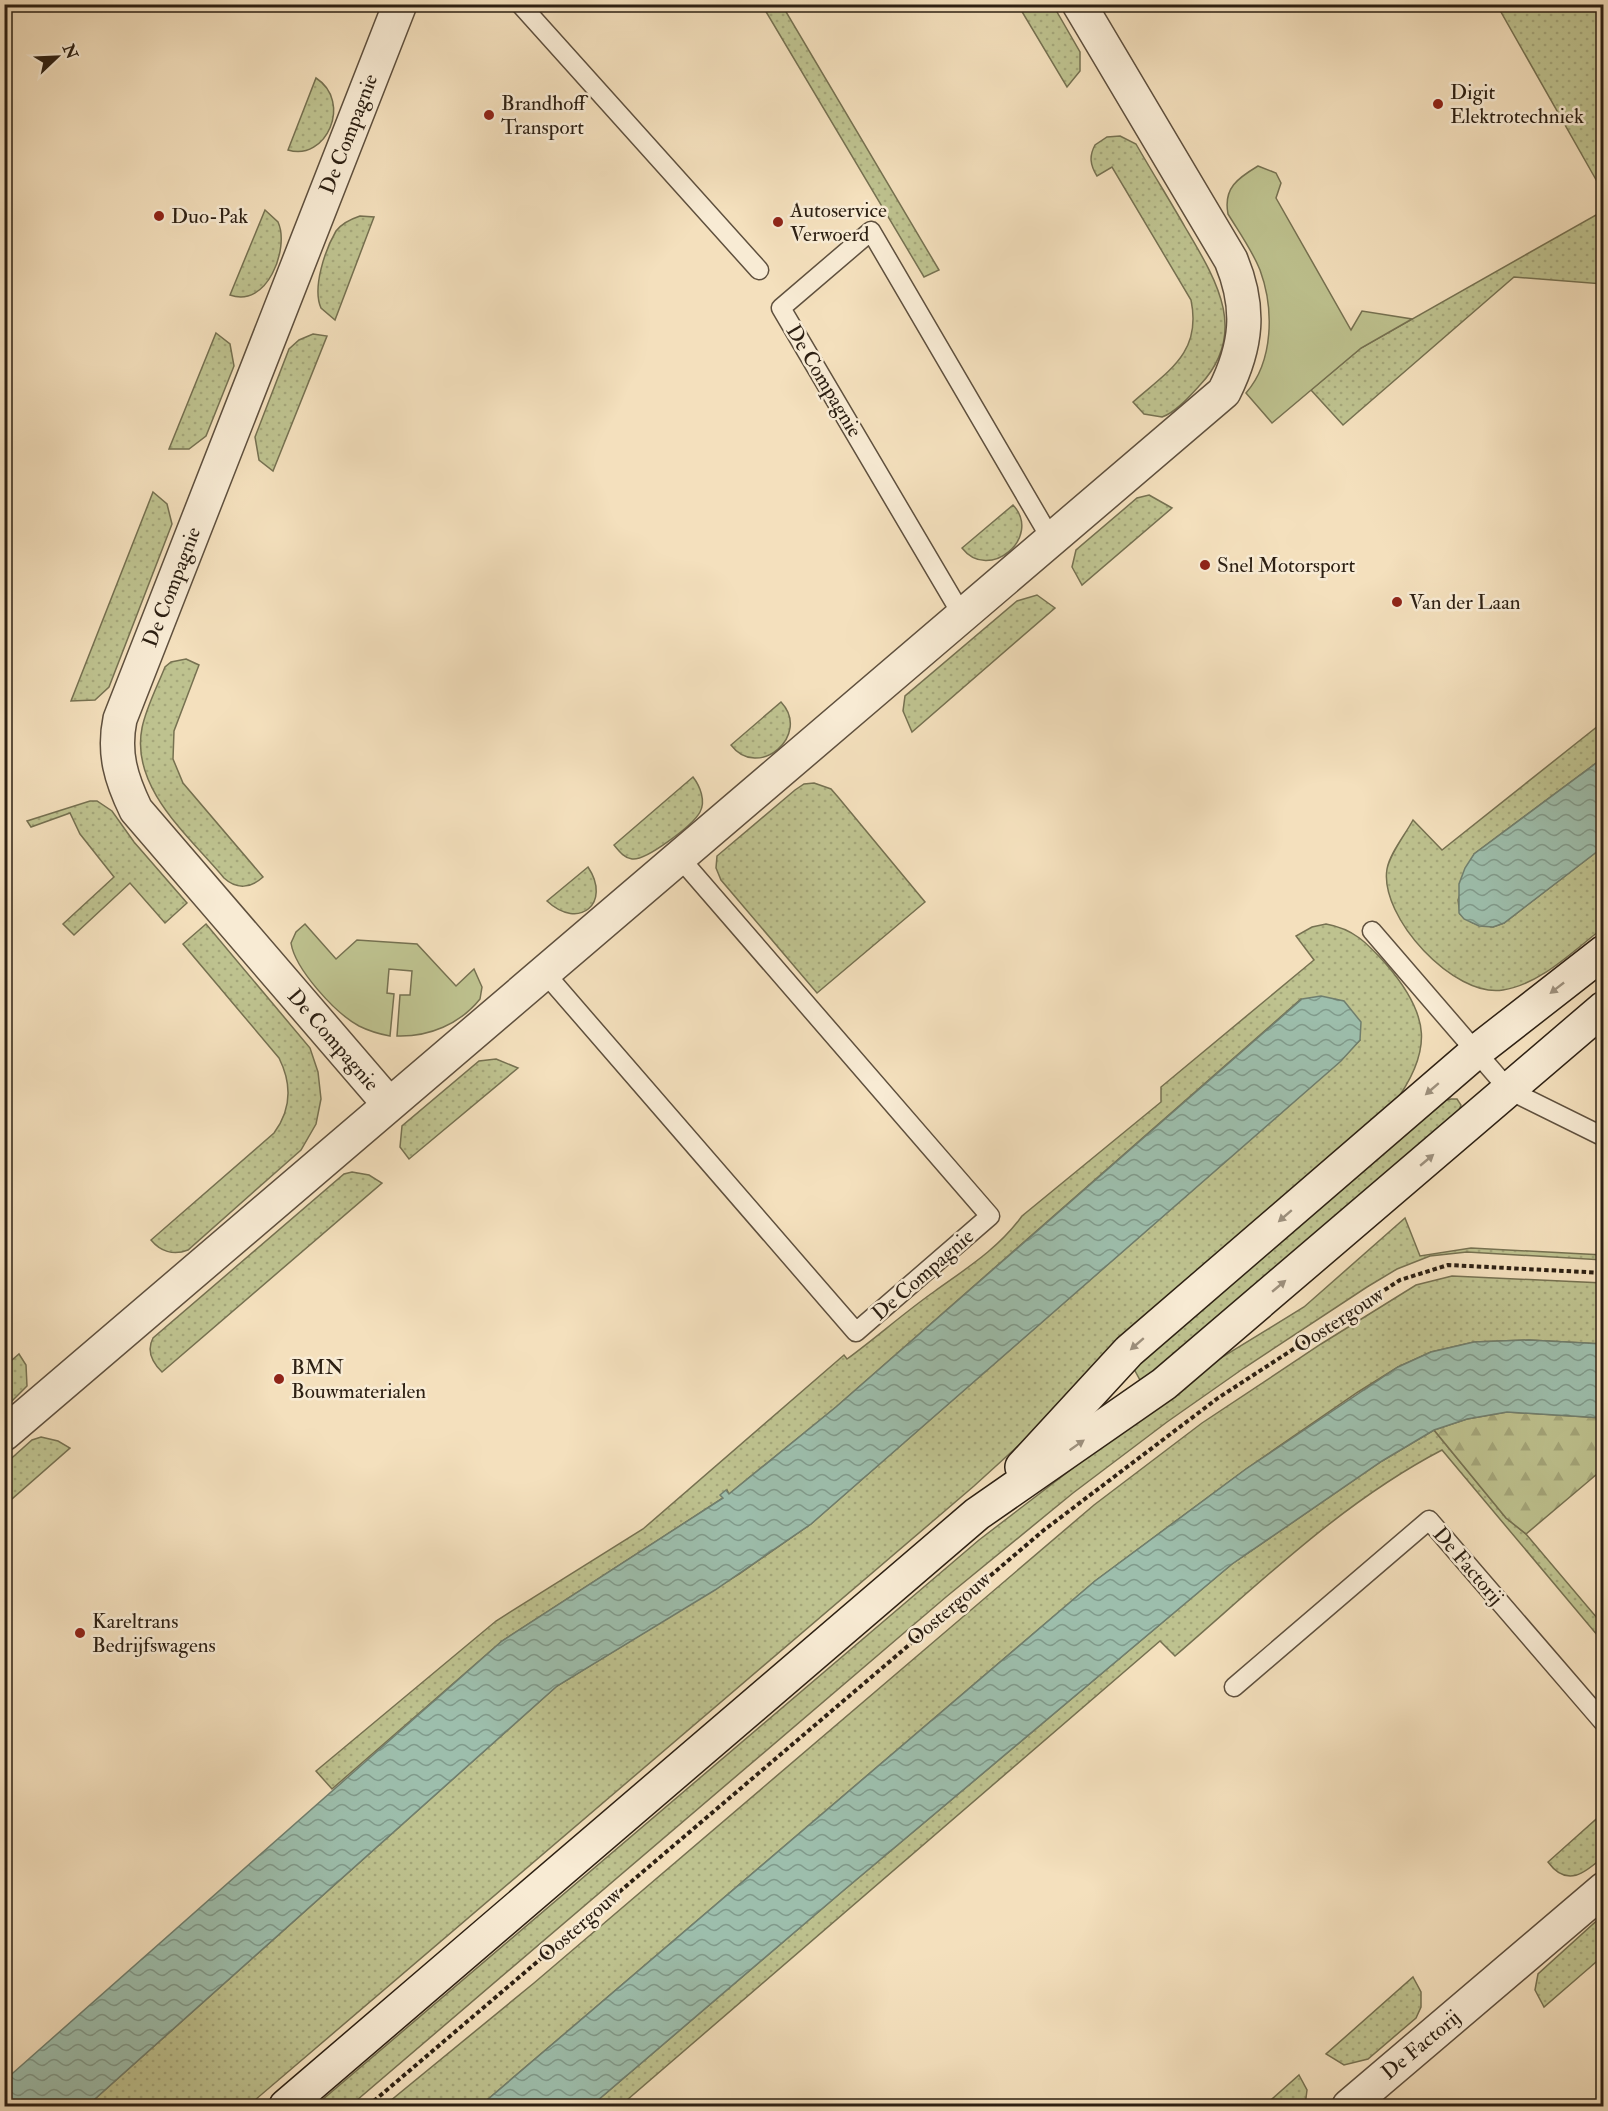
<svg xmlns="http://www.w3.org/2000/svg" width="1608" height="2111" font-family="'IM FELL Double Pica',serif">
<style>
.grass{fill:url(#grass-dots);stroke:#767151;stroke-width:1.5}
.forest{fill:url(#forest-firs);stroke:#767151;stroke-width:1.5}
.garden{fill:#bec28f;stroke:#767151;stroke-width:1.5}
.water{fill:url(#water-waves);stroke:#707f6f;stroke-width:1.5}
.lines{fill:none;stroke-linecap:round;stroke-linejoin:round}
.service-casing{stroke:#5f503e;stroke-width:21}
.minor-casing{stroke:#5f503e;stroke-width:36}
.secondary-casing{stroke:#2d2013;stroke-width:36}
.path{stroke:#2d2013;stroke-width:4;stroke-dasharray:4.5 3;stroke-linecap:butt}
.service{stroke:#f8ebd4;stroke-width:18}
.minor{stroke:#f8ebd4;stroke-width:33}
.secondary{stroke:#f8ebd4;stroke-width:33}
.oneway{fill:#9d907d}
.poi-dot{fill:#8f2418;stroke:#f8ebd4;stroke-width:2}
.labels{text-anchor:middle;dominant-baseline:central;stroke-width:5;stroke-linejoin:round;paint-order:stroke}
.poi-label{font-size:21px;fill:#2d2013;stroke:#f8ebd4;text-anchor:start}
.street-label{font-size:21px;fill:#2d2013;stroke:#f8ebd4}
</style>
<defs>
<pattern id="grass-dots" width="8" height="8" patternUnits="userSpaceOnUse" patternTransform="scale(1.5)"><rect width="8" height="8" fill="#bec28f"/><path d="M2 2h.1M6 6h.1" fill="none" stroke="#a4a67a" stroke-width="1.8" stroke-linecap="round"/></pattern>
<pattern id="forest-firs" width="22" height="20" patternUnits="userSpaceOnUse" patternTransform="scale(1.5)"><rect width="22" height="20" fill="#bec28f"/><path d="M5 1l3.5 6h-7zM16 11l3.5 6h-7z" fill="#a4a67a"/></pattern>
<pattern id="water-waves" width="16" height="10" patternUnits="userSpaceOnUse" patternTransform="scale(1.5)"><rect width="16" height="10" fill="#9dbeac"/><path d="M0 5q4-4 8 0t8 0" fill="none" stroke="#809a8b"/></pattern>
</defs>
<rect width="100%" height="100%" fill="#f4e0bd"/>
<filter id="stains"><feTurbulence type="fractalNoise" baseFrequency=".00333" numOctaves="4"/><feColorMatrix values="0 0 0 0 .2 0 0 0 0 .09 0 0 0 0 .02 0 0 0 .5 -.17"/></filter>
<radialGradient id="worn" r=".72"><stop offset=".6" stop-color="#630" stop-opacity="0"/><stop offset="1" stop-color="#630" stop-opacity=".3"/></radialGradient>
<!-- grass -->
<g class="grass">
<polygon points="762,5 782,5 939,270 924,277"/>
<polygon points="1053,5 1080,52 1080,71 1067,87 1018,5"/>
<polygon points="1497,5 1603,5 1603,192"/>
<path d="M316 78C353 102 326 162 288 150Z"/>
<path d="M1120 136 1136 144C1152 172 1169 199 1185 227 1215 278 1250 332 1200 385 1190 396 1175 413 1162 417L1144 414 1133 402C1168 371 1202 353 1191 300L1112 167 1097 176C1090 165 1089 156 1095 145L1107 137Z"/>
<path d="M265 210 278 222C290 248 267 309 230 295Z"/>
<polygon points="1603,211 1603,284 1514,277 1343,425 1311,390 1361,348"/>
<path d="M360 216 374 217 335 320 321 308C312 288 325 250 336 231 342 223 351 219 360 216Z"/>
<polygon points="216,333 230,344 234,366 206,436 189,449 169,449"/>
<polygon points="313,334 327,336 273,471 259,460 255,437 289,349 299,340"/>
<polygon points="153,492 167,504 172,524 109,687 95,700 71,701"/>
<polygon points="1149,495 1172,508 1082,585 1072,567 1076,550 1137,498"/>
<path d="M1013 505C1043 537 989 583 962 548Z"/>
<polygon points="1037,595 1055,608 912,732 903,711 905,696 1017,601"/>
<path d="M186 659 199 665 174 731 173 759 183 783 263 877C251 888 237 890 224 878 190 837 130 788 142 728 146 708 157 687 165 667L171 662Z"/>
<path d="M781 702C812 735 758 781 731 745Z"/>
<path d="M1603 722V758L1474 854 1458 900 1460 914 1473 923 1493 927 1504 923 1603 847V928C1573 951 1541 984 1503 990 1454 998 1379 917 1387 869 1390 853 1405 835 1413 820L1442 850Z"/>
<path d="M693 777C700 786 706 801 700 812 693 825 646 861 632 859 624 858 619 851 614 845Z"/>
<polygon points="814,783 831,789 838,797 925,902 817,993 721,880 716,868 717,856 795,790 804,784"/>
<polygon points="90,801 97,801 112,811 134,842 187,903 165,923 130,883 74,935 63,924 114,877 80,834 70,813 31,827 27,821"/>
<path d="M588 867C612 903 579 931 547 901Z"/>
<path d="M206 924 310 1048 318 1072 321 1099 316 1124 301 1150 188 1250C173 1256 160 1251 151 1240L274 1133C291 1110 292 1084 279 1058L183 944Z"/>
<path d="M1326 924C1354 929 1367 943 1386 964 1430 1015 1434 1050 1393 1105L974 1486 248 2106H87L557 1686 739 1574 811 1524 1340 1061 1360 1040 1301 999 836 1407 729 1494 727 1490 723 1498 502 1641 332 1789 316 1771 496 1621 643 1529 844 1355 847 1359C877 1337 905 1312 935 1291 967 1268 999 1248 1022 1216L1161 1102V1087L1314 960 1296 936 1312 927Z"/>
<polygon points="496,1059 518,1068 409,1159 400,1147 402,1126 479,1061"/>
<polygon points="1451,1099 1457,1099 1461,1105 1458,1113 1145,1381 1140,1380 1134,1369 1136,1363 1435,1103"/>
<path d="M352 1172 369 1175 382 1183 162 1372C152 1362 146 1351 153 1338L344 1174Z"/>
<polygon points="1405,1218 1420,1256 1471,1248 1603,1255 1603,1260 1467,1252 1430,1256 1397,1269 1367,1287 1244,1368 1167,1422 1073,1493 946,1597 350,2106 315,2106 979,1540 1201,1370 1304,1307"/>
<polygon points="1452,1276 1603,1283 1603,1344 1529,1340 1474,1342 1431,1352 1398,1367 1358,1392 1246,1469 1095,1581 480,2106 384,2106 534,1983 1094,1505 1202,1423 1321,1344 1416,1285"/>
<polygon points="19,1354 26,1365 27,1386 5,1408 5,1366"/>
<path d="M1434 1430 1506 1518 1526 1534 1603 1625V1642L1442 1450C1342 1502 1260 1583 1175 1656L1160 1641 620 2106H591L844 1890 1232 1564 1382 1461Z"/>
<polygon points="41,1437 58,1441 70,1448 5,1505 5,1464 32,1440"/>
<path d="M1603 1813V1857C1585 1873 1567 1888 1548 1862Z"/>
<polygon points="1603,1915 1603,1956 1544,2007 1535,1990 1538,1974"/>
<polygon points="1413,1977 1421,1992 1421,2007 1416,2018 1368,2059 1344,2065 1326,2054"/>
<polygon points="1299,2075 1307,2090 1305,2106 1264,2106"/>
</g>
<!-- forest -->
<polygon class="forest" points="1507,1412 1603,1418 1603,1469 1526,1534 1506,1518 1434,1430 1467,1419"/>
<!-- garden -->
<g class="garden">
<path d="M1258 166 1276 173 1281 183 1276 198 1351 330 1362 311 1412 319 1361 348 1272 423 1246 393C1274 361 1274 308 1260 270 1252 250 1239 232 1228 214 1223 188 1238 178 1258 166Z"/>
<path d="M305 924 336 959 357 940 417 944 456 986 474 969 482 987 480 999C460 1024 429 1037 397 1036L400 995H410L412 971 389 969 387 993 394 994 390 1036C379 1034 369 1031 359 1026 335 1013 295 969 291 943L296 932Z"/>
</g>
<!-- water -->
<g class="water">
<polygon points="1603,758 1603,847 1504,923 1493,927 1479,926 1464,919 1459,913 1459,884 1465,868 1474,854"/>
<polygon points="1321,996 1344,1001 1361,1022 1360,1040 1341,1061 811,1524 715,1590 557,1686 87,2106 5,2106 5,2080 502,1641 723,1498 720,1495 726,1490 729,1494 836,1407 1302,999"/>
<polygon points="1529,1340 1603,1344 1603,1418 1507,1412 1467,1419 1434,1430 1382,1461 1232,1564 844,1890 591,2106 480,2106 1095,1581 1246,1469 1398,1367 1431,1352 1474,1342"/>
</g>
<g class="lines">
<defs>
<g id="service">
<polyline points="520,4 759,270"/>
<polyline points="962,615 781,308 871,231 1051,539"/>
<polyline points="1372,931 1509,1090 1604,1137"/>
<polyline points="544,972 856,1332 990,1216 679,857"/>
<polyline points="1234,1687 1429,1520 1604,1723"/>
</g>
<g id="minor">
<path d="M389 1104 136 810C121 779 113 753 120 719L400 4"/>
<path d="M4 1434 1224 392C1247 346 1251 308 1231 260L1079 4"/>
<polyline points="1349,2106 1604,1889"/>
</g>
<g id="secondary">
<polyline points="1022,1467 1129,1351 1477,1051 1604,952"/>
<polyline points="286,2106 977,1514 1164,1384 1604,1008"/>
</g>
</defs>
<!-- service casing -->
<use href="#service" class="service-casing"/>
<!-- minor casing -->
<use href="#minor" class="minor-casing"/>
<!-- secondary casing -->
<use href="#secondary" class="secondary-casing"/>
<!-- path -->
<polyline class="path" points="368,2106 1044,1530 1218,1398 1400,1280 1448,1265 1604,1273"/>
<!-- service -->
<use href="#service" class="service"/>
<!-- minor -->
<use href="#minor" class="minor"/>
<!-- secondary -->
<use href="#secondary" class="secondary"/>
</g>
<!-- one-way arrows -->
<defs><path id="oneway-solid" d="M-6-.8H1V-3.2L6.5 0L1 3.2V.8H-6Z" transform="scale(1.5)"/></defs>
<g class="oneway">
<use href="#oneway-solid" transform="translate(1557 988) rotate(142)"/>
<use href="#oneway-solid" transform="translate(1432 1089) rotate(139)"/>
<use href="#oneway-solid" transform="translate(1427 1160) rotate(-40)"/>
<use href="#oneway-solid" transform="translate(1285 1216) rotate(139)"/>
<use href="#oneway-solid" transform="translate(1279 1286) rotate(-40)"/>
<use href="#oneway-solid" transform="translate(1137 1344) rotate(139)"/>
<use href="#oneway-solid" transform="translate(1077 1445) rotate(-35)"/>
</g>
<!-- markers -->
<g class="poi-dot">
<circle cx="1438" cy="104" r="6"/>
<circle cx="489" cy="115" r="6"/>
<circle cx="159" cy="216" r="6"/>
<circle cx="778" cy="222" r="6"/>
<circle cx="1205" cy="565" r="6"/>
<circle cx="1397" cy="602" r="6"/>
<circle cx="279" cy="1379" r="6"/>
<circle cx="80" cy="1633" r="6"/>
</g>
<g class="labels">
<!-- poi labels -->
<g class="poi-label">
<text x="1450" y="92">Digit<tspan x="1450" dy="24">Elektrotechniek</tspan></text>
<text x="501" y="103">Brandhoff<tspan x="501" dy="24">Transport</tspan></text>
<text x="790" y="210">Autoservice<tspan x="790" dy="24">Verwoerd</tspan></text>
<text x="171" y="216">Duo-Pak</text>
<text x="1217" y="565">Snel Motorsport</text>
<text x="1409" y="602">Van der Laan</text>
<text x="291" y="1367">BMN<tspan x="291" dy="24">Bouwmaterialen</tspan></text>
<text x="92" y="1621">Kareltrans<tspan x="92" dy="24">Bedrijfswagens</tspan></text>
</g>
<!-- street labels -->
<g class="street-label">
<text transform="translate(349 134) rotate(-69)">De Compagnie</text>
<text transform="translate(824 381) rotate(59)">De Compagnie</text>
<text transform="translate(172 587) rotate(-69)">De Compagnie</text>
<text transform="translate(333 1040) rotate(49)">De Compagnie</text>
<text transform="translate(923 1275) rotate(-41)">De Compagnie</text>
<text transform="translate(1339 1320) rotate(-33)">Oostergouw</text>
<text transform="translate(1468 1566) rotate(49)">De Factorij</text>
<text transform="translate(949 1609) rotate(-40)">Oostergouw</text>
<text transform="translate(580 1925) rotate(-41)">Oostergouw</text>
<text transform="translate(1421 2045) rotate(-40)">De Factorij</text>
</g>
</g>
<!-- margin -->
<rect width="1608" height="2111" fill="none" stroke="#f4e0bd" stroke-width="24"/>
<rect x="6" y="6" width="1596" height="2099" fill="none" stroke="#2d2013" stroke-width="3"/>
<rect x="12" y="12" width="1584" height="2087" fill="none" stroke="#2d2013" stroke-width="1.5"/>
<!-- north arrow -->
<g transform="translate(57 57) rotate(67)" stroke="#f8ebd4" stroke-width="4.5" paint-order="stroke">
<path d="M0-4.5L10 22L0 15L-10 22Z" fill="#2d2013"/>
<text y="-9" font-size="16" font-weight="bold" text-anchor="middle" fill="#2d2013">N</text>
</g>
<rect width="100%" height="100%" filter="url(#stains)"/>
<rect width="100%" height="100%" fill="url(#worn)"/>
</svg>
